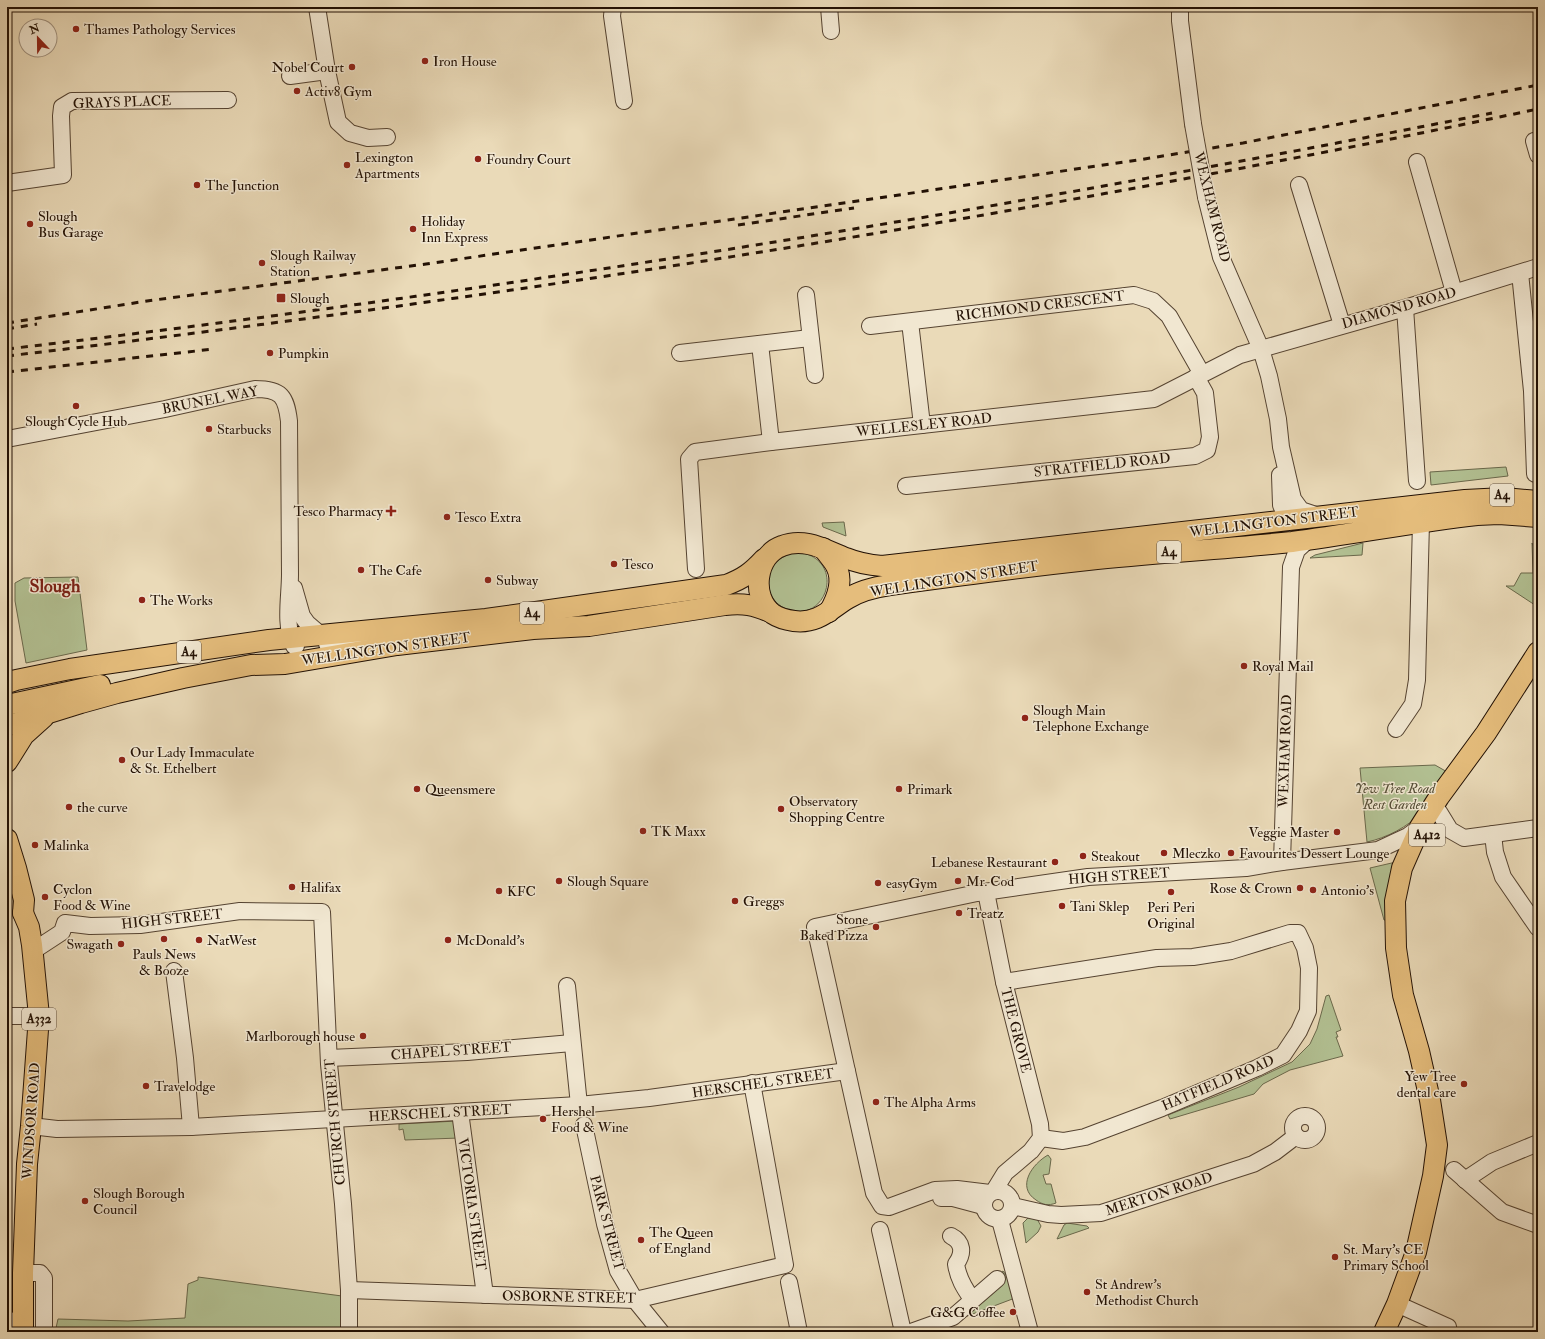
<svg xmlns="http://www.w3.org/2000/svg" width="1545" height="1339" font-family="'IM FELL Double Pica',serif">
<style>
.green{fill:#b2c092;stroke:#6a684b}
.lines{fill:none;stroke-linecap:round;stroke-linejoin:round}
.minor-casing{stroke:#554331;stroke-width:18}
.major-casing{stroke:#231104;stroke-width:22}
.minor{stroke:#f1e7d1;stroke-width:16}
.major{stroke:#e5bd7c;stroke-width:20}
.rail{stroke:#231104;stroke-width:3;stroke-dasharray:7 7;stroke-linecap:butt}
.minor-bridge-casing{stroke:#554331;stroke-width:18;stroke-linecap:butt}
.minor-bridge{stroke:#f1e7d1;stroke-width:16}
.poi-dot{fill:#8f2418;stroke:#f1e7d1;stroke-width:1.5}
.labels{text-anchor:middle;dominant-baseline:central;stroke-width:3;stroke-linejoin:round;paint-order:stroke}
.shield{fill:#f1e7d1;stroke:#615142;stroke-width:1}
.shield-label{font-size:13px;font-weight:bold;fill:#231104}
.poi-label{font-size:14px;fill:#231104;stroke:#f1e7d1;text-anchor:start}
.street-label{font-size:14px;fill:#231104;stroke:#f1e7d1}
.park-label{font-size:14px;font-style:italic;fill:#554e36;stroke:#f1e7d1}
.district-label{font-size:18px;font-weight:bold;fill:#7a1f14;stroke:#f1e7d1}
</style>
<rect width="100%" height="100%" fill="#eadab8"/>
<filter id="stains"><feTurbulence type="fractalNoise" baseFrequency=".005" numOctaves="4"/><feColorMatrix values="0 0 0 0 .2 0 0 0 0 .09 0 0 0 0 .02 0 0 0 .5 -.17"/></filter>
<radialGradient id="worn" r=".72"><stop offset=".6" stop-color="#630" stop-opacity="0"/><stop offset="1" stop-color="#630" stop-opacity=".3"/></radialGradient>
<!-- green -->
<g class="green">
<polygon points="1506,467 1508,476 1431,485 1430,472"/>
<polygon points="844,522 846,536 823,527 822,523"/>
<polygon points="1363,543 1362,555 1310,558 1315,555"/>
<polygon points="1532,543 1538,557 1538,607 1506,586 1514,586 1521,573 1533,573"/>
<path d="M795 552C846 555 830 622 790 610 782 608 775 603 771 595 760 574 776 557 795 552Z"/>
<polygon points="78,577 87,650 26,663 15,601 15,583 24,578"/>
<path d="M1435 765 1449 773C1440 786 1432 801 1422 812 1408 827 1386 838 1367 842L1360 768Z"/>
<polygon points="1396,862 1386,920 1384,920 1370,868"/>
<polygon points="1329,995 1341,1030 1336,1032 1338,1037 1336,1037 1343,1056 1290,1070 1263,1084 1254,1094 1170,1119 1168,1115 1239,1087 1292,1062 1310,1044 1317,1029 1326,996"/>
<polygon points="457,1121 459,1138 405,1140 403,1129 399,1130 399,1124"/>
<path d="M1048 1155 1051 1159 1049 1174 1043 1175 1046 1184H1051L1056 1203C1048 1206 1043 1205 1036 1200 1016 1187 1032 1164 1048 1155Z"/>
<polygon points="1031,1217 1037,1219 1041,1226 1038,1232 1026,1243 1023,1223 1028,1218"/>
<polygon points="1067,1223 1087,1226 1089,1228 1057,1239 1064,1225"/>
<polygon points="1003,1271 1010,1280 1015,1298 962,1318 1000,1273"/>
<polygon points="198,1277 342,1296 341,1304 343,1307 343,1332 79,1332 56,1328 58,1319 128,1321 185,1318 188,1284 198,1280"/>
</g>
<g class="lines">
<defs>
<g id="minor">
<polyline points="317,7 327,71 338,122 350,133 368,138 387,137"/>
<polyline points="613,7 612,16 624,101"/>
<polyline points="829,7 831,31"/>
<polyline points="1180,7 1180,21 1193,124"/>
<polyline points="290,76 327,71"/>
<polyline points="1534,141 1538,155"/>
<polyline points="1417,162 1454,292"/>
<polyline points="7,183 63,175 61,116 62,107 72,101 228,100"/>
<polyline points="1299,185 1342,325"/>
<polyline points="1206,197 1221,257 1261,349 1269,376 1278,419 1281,447 1293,499 1301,510 1319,516"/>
<polyline points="1520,273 1532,391 1535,474"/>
<polyline points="806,295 815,375"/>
<polyline points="1405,308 1417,481"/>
<polyline points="910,322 922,425"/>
<polyline points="870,326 1134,295 1153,301 1169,316 1202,374"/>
<polyline points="760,344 771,442"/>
<polyline points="680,353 810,338"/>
<path d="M7 439 165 409 255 389C281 389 286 396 289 421 289 472 290 523 290 574 290 597 284 624 294 646H296"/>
<polyline points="1280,475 1281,505 1287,520"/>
<polyline points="906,486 1195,456 1207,450 1210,437 1205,393 1196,377"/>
<polyline points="696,569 689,459 695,452 771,442 1154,399 1240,355 1405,308 1538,267"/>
<polyline points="294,588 302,616 307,623 321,635"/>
<polyline points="327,644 376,642"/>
<polyline points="1396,729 1413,704 1417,680 1421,522"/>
<polyline points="1439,812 1450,830 1464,838 1538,828"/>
<polyline points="1493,834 1495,852 1503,877 1538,928"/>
<polyline points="1282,862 1291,567 1297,550 1309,539"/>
<polyline points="986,892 1004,982 1040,1124 1041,1138 1031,1151 1005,1173 994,1191"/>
<polyline points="33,951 62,932 65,923 90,926 140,925 240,911 322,912 329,1064 343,1204 349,1290 349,1332"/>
<polyline points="174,971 185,1058 191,1127"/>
<polyline points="1004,982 1157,958 1193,957 1231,951 1290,933 1298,933 1305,948 1309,968 1308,1011 1299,1031 1283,1055 1257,1068 1162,1108 1085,1137 1063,1141 1041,1138"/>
<polyline points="567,986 579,1105"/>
<polyline points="7,1016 39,1016"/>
<polyline points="329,1058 467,1052 572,1043"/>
<polyline points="460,1112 485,1295"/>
<circle cx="1305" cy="1128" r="12"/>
<polyline points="584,1125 605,1224 618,1271 635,1300 661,1332"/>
<polyline points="31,1126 57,1129 191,1127 579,1105 649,1098 847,1071"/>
<polyline points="1454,1170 1502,1212 1538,1225"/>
<polyline points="1465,1180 1492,1162 1538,1143"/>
<circle cx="998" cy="1205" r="14"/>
<polyline points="990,1193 957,1189 935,1190 889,1207 882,1206 874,1193 815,927 977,893 1088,877 1246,868 1282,862 1378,850 1408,836 1420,827"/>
<polyline points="941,1198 953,1198 983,1206"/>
<polyline points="1013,1206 1048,1214 1061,1215 1101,1213 1253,1164 1275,1152 1296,1136"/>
<polyline points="1000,1220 1030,1332"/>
<polyline points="880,1230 903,1332"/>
<path d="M951 1236C963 1242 964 1253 956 1264 958 1278 964 1288 972 1299"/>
<polyline points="23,1273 40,1273 44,1278 44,1332"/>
<polyline points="789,1282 799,1332"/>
<polyline points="349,1290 635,1300 785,1265 752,1083"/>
<polyline points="1397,1304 1448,1327 1449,1332"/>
<polyline points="7,1321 23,1320"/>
<polyline points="911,1332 953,1317 997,1279"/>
</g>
<g id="major">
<path d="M1538 501 1504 498 1465 500 882 566C869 565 858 563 846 558 825 550 805 537 782 546 756 555 750 597 773 614 779 618 787 620 794 621 818 624 829 610 847 599 859 591 876 587 890 585 956 576 1022 567 1088 560 1156 553 1225 549 1292 542 1354 534 1415 522 1477 515L1499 514 1538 517"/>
<path d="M823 548C827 554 833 560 836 566 844 581 836 600 829 612"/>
<path d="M7 683 16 680 70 669 269 640 486 619 726 585C743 579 752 572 764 559"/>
<polyline points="7,705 100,685"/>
<path d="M7 726 81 703 117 693 183 678 251 665 285 664 397 645 533 629 589 626 725 605C744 603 754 605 770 612"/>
<polyline points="7,762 24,735 44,717"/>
<polyline points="7,839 16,868 24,900 23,913"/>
<polyline points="23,1332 23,1273 27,1164 31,1126 39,1016 32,945 29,927 23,913"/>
<polyline points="1384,1332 1397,1304 1416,1252 1433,1176 1437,1145 1430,1100 1419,1051 1403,995 1396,948 1395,901 1402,868 1420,827 1439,797 1486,733 1538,652"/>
</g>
</defs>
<!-- minor casing -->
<use href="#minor" class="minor-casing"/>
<!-- major casing -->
<use href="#major" class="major-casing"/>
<!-- minor -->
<use href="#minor" class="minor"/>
<!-- major -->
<use href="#major" class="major"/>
<!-- rail -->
<g class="rail">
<polyline points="738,225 854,208"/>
<polyline points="7,323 147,301 426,264 1138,160 1243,143 1538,85"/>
<polyline points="7,329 37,324"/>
<path d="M7 349C505 291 1000 210 1492 113"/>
<path d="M7 356C520 296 1032 215 1538 109"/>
<polyline points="7,372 214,349"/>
</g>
<defs>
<polyline id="minor-bridge" points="1193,124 1206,197"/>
</defs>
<!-- minor-bridge casing -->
<use href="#minor-bridge" class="minor-bridge-casing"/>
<!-- minor-bridge -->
<use href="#minor-bridge" class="minor-bridge"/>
</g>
<!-- markers -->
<g class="poi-dot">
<circle cx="76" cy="29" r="4"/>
<circle cx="425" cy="61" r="4"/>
<circle cx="352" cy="67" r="4"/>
<circle cx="297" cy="91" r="4"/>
<circle cx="478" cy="159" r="4"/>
<circle cx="347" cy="165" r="4"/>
<circle cx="197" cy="185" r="4"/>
<circle cx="30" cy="224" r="4"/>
<circle cx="413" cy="229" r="4"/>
<circle cx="262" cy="263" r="4"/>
<rect x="276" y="293" width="10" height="10" rx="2"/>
<circle cx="270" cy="353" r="4"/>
<circle cx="76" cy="406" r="4"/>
<circle cx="209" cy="429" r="4"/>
<path d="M389 505h4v4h4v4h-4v4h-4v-4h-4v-4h4z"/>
<circle cx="447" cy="517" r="4"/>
<circle cx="614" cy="564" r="4"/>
<circle cx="361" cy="570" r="4"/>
<circle cx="488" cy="580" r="4"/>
<circle cx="142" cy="600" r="4"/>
<circle cx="1244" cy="666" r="4"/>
<circle cx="1025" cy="718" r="4"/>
<circle cx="122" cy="760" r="4"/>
<circle cx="417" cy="789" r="4"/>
<circle cx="899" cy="789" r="4"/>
<circle cx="69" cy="807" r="4"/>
<circle cx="781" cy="809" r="4"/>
<circle cx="643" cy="831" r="4"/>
<circle cx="1337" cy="832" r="4"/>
<circle cx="35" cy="845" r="4"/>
<circle cx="1164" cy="853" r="4"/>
<circle cx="1231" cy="853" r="4"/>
<circle cx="1083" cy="856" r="4"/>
<circle cx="1055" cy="862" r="4"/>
<circle cx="559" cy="881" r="4"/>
<circle cx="958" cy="881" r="4"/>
<circle cx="878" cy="883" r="4"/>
<circle cx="292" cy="887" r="4"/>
<circle cx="1300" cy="888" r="4"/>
<circle cx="1313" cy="890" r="4"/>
<circle cx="499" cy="891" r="4"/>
<circle cx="1171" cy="892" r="4"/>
<circle cx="45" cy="897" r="4"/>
<circle cx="735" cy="901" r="4"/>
<circle cx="1062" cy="906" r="4"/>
<circle cx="959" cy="913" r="4"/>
<circle cx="876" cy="927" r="4"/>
<circle cx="164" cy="939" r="4"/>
<circle cx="199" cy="940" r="4"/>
<circle cx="448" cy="940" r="4"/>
<circle cx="121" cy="944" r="4"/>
<circle cx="363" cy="1036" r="4"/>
<circle cx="1464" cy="1084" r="4"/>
<circle cx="146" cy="1086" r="4"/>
<circle cx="876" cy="1102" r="4"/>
<circle cx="543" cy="1119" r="4"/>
<circle cx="85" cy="1201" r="4"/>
<circle cx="641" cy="1240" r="4"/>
<circle cx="1335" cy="1257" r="4"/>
<circle cx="1087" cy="1292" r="4"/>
<circle cx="1013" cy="1312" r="4"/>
</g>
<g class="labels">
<!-- shield labels -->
<g class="shield">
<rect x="1490" y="484" width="24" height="22" rx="3"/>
<rect x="1157" y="541" width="24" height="22" rx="3"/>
<rect x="520" y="602" width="24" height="22" rx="3"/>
<rect x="177" y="641" width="24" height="22" rx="3"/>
<rect x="1409" y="824" width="36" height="22" rx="3"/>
<rect x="22" y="1008" width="34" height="22" rx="3"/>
</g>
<g class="shield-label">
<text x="1502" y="495">A4</text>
<text x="1169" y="552">A4</text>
<text x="532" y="613">A4</text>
<text x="189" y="652">A4</text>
<text x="1427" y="835">A412</text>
<text x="39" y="1019">A332</text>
</g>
<!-- poi labels -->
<g class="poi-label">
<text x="84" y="29">Thames Pathology Services</text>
<text x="433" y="61">Iron House</text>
<text x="344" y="67" text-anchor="end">Nobel Court</text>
<text x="305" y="91">Activ8 Gym</text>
<text x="355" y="157">Lexington<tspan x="355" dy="16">Apartments</tspan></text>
<text x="486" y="159">Foundry Court</text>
<text x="205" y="185">The Junction</text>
<text x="38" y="216">Slough<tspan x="38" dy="16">Bus Garage</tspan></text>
<text x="421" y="221">Holiday<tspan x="421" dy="16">Inn Express</tspan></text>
<text x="270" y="255">Slough Railway<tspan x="270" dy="16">Station</tspan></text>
<text x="290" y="298">Slough</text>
<text x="278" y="353">Pumpkin</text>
<text x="76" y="421" text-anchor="middle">Slough Cycle Hub</text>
<text x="217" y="429">Starbucks</text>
<text x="383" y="511" text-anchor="end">Tesco Pharmacy</text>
<text x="455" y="517">Tesco Extra</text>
<text x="622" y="564">Tesco</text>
<text x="369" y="570">The Cafe</text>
<text x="496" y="580">Subway</text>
<text x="150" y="600">The Works</text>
<text x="1252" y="666">Royal Mail</text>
<text x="1033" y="710">Slough Main<tspan x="1033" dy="16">Telephone Exchange</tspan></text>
<text x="130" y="752">Our Lady Immaculate<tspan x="130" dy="16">&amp; St. Ethelbert</tspan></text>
<text x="425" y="789">Queensmere</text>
<text x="907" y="789">Primark</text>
<text x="789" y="801">Observatory<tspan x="789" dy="16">Shopping Centre</tspan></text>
<text x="77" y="807">the curve</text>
<text x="651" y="831">TK Maxx</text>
<text x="1329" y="832" text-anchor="end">Veggie Master</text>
<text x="43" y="845">Malinka</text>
<text x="1172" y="853">Mleczko</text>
<text x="1239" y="853">Favourites Dessert Lounge</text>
<text x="1091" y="856">Steakout</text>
<text x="1047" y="862" text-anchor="end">Lebanese Restaurant</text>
<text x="567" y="881">Slough Square</text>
<text x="966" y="881">Mr. Cod</text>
<text x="886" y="883">easyGym</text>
<text x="300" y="887">Halifax</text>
<text x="1292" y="888" text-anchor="end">Rose &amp; Crown</text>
<text x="53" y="889">Cyclon<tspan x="53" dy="16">Food &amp; Wine</tspan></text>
<text x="1321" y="890">Antonio's</text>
<text x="507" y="891">KFC</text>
<text x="743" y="901">Greggs</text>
<text x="1070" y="906">Tani Sklep</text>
<text x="1171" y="907" text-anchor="middle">Peri Peri<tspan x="1171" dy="16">Original</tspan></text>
<text x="967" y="913">Treatz</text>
<text x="868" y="919" text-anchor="end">Stone<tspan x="868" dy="16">Baked Pizza</tspan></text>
<text x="207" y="940">NatWest</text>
<text x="456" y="940">McDonald's</text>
<text x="113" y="944" text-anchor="end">Swagath</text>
<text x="164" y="954" text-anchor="middle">Pauls News<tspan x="164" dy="16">&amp; Booze</tspan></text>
<text x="355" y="1036" text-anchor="end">Marlborough house</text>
<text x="1456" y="1076" text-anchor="end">Yew Tree<tspan x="1456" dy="16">dental care</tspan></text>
<text x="154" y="1086">Travelodge</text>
<text x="884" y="1102">The Alpha Arms</text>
<text x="551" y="1111">Hershel<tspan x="551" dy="16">Food &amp; Wine</tspan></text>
<text x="93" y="1193">Slough Borough<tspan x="93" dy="16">Council</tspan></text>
<text x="649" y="1232">The Queen<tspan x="649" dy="16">of England</tspan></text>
<text x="1343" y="1249">St. Mary's CE<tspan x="1343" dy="16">Primary School</tspan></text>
<text x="1095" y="1284">St Andrew's<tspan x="1095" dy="16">Methodist Church</tspan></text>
<text x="1005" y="1312" text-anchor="end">G&amp;G Coffee</text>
</g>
<!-- street labels -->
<g class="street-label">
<text transform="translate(122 102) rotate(-2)">GRAYS PLACE</text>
<text transform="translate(1212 207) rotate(76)">WEXHAM ROAD</text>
<text transform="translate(1040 306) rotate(-7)">RICHMOND CRESCENT</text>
<text transform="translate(1399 308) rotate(-16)">DIAMOND ROAD</text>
<text transform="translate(210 400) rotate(-11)">BRUNEL WAY</text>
<text transform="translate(924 425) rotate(-6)">WELLESLEY ROAD</text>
<text transform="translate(1102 465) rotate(-6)">STRATFIELD ROAD</text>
<text transform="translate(1274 522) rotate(-7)">WELLINGTON STREET</text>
<text transform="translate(954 579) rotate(-9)">WELLINGTON STREET</text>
<text transform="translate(386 649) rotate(-8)">WELLINGTON STREET</text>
<text transform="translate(1285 751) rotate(-88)">WEXHAM ROAD</text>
<text transform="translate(1119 876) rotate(-4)">HIGH STREET</text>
<text transform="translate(172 919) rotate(-6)">HIGH STREET</text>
<text transform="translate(1016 1030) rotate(76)">THE GROVE</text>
<text transform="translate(451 1051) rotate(-4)">CHAPEL STREET</text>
<text transform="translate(763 1083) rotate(-8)">HERSCHEL STREET</text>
<text transform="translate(1218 1083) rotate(-23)">HATFIELD ROAD</text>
<text transform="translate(440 1113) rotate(-3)">HERSCHEL STREET</text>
<text transform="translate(31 1121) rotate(-86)">WINDSOR ROAD</text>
<text transform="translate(335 1122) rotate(-95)">CHURCH STREET</text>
<text transform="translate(1159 1194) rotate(-18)">MERTON ROAD</text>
<text transform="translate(472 1204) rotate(82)">VICTORIA STREET</text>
<text transform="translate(607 1223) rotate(75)">PARK STREET</text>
<text transform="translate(569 1297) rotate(1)">OSBORNE STREET</text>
</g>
<!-- park labels -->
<g class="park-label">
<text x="1395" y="788">Yew Tree Road<tspan x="1395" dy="16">Rest Garden</tspan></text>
</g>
<!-- district labels -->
<g class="district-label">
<text x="55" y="586">Slough</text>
</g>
</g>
<!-- margin -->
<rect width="1545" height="1339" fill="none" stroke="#eadab8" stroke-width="24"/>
<rect x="8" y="8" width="1529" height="1323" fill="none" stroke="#231104" stroke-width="2"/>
<rect x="12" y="12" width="1521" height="1315" fill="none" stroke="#231104"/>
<!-- north arrow -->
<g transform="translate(38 38) rotate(338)"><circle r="19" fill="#f1e7d1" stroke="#9f917f"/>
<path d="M0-3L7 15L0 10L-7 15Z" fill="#8f2418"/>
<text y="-6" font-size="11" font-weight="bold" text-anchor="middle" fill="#231104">N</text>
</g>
<rect width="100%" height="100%" filter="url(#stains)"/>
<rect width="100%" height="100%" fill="url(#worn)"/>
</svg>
